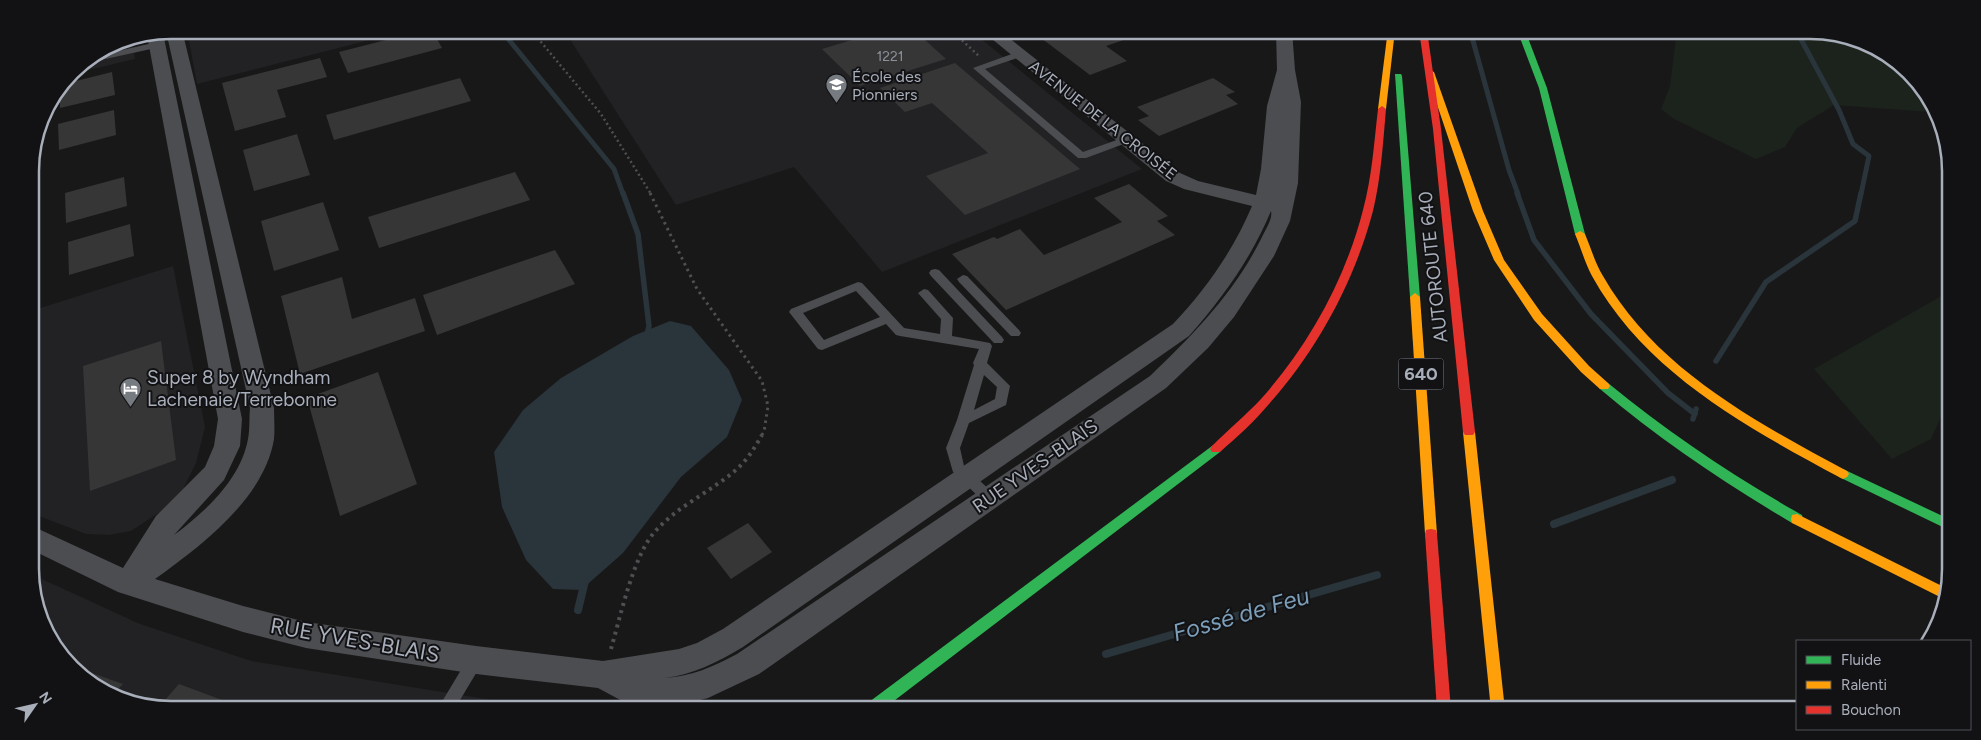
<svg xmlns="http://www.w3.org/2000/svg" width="1981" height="740" font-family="Figtree,sans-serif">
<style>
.built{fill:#222224}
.green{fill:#1b231c}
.water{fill:#29343b}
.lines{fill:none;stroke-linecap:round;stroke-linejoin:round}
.stream-far2{stroke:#29343b;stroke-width:5}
.stream-far1{stroke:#29343b;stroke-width:5.5}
.stream{stroke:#29343b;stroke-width:8}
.building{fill:#363637}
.path-far2{stroke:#4e4f53;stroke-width:2.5;stroke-dasharray:2 3;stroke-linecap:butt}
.path-far1{stroke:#4e4f53;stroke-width:3;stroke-dasharray:2.5 4;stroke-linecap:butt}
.path{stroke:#4e4f53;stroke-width:4;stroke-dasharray:3 4.5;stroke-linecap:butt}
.lane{fill:#4c4d51;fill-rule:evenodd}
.street{fill:#4c4d51;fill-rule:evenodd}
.fast{fill:#30b455;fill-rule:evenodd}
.slow{fill:#ff9f0a;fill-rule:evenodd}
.jam{fill:#e5322d;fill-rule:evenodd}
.labels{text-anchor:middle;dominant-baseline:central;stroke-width:4;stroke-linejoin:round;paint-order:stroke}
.far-number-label{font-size:14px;fill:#8c9099}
.far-poi-label{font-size:16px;fill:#a8aeba;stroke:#121214;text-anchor:start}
.far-street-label{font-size:16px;fill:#a8aeba;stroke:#121214}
.shield{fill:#121214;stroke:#7b7f88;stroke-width:1}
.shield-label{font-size:18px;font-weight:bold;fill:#a8aeba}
.street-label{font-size:19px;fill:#a8aeba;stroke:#121214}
.poi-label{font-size:19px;fill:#a8aeba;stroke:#121214;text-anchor:start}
.near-street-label{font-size:22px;fill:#a8aeba;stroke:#121214}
.near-water-label{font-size:24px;font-style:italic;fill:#7c9eb8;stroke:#121214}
.rim{fill:none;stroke:#a8aeba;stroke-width:2.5}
</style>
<rect width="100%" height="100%" fill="#181818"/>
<!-- built -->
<g class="built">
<polygon points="187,30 409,30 197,84"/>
<polygon points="608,30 970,30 1142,169 882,272 794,167 676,205 571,41"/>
<polygon points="131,38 135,59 71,74 78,65 117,41"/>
<polygon points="173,266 205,427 196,463 183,489 161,511 131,531 109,535 86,534 39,516 32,512 31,311"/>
<polygon points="33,575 140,624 251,661 547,709 171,710 126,703 65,662 33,596"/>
</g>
<!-- green -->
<g class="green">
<polygon points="1677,30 1810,30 1855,37 1916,78 1931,112 1834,105 1797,128 1785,147 1756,159 1674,119 1661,109 1670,86"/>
<polygon points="1950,291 1950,397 1931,439 1892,459 1814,369"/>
</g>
<!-- water -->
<polygon class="water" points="670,321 691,326 729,370 742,400 727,437 681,477 623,553 581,590 553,589 526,560 502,507 494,452 523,410 561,378 633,336"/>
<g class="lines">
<!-- stream-far2 -->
<g class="stream-far2">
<polyline points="501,30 614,169 623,194"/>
<polyline points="1470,30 1509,170 1518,194"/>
<polyline points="1796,30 1839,110 1853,144 1869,156 1861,194"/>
</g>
<!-- stream-far1 -->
<g class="stream-far1">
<polyline points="623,193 638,234 649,326 646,338"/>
<polyline points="1517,193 1534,240 1591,314 1668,393 1695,414"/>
<polyline points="1716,361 1766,282 1855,221 1861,193"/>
<polyline points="1693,419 1696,409"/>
</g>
<!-- stream -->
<g class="stream">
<polyline points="1554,524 1672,480"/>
<polyline points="578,610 585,581"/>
<polyline points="1106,654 1377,575"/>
</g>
</g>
<!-- building -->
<g class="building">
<polygon points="222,30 255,30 255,31 224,38"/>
<polygon points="425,30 432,30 442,48 348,73 339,52"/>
<polygon points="885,30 914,30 946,59 860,86 822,49"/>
<polygon points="1065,30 1153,30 1106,46 1127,61 1090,75 1041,38"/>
<polygon points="320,58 327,77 277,90 286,117 235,131 222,83"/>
<polygon points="955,63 1080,169 965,215 926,176 988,153 932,103 905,112 880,88"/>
<polygon points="112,72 115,95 60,108 60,89 64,84"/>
<polygon points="460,78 471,101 334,140 326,115"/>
<polygon points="1213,78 1235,92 1226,95 1238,104 1159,136 1138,120 1149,116 1137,107"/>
<polygon points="114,110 116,135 59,150 58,124"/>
<polygon points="297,134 310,175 254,191 243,150"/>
<polygon points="515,172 530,200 379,248 368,217"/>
<polygon points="124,177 127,206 66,223 65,193"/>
<polygon points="1129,184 1168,216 1157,221 1175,235 1006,310 952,254 994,237 997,239 1020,229 1044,255 1122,222 1094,198"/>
<polygon points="323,202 339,250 274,271 261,221"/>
<polygon points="130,224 134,256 69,275 68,242"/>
<polygon points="555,250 575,284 437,335 423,295"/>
<polygon points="342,277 352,319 415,298 425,331 300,374 281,296"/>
<polygon points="161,341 176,460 90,491 83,366"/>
<polygon points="378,372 417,484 340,516 307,398"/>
<polygon points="748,523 772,552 731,579 707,548"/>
<polygon points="60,652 74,658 69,664 65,662"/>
<polygon points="72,666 123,684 113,694"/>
<polygon points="179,684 249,710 171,710 158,708"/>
</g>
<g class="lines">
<!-- path-far2 -->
<g class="path-far2">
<polyline points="531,30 601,114 651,194"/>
<polyline points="951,30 980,57"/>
</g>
<!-- path-far1 -->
<polyline class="path-far1" points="650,193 697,289 762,381 768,406 764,432 761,436"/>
<!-- path -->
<path class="path" d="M611 649C620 618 633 558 653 534 675 507 711 492 737 469 748 459 755 447 762 435"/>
<!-- lane -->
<g class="lane">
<polygon points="157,42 160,43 160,47 78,65 99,52 101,55"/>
<polygon points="1020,51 1023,52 1023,56 985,69 1083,152 1125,137 1129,138 1129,142 1086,158 1078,158 973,68"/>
<polygon points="935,269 939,270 1002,337 1004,340 1002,343 994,343 931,276 929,273 931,270"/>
<polygon points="963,275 967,276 1019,330 1021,333 1019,336 1011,336 959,282 957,279"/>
<path d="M858 282 862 283 904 328 940 334 941 319 918 293 924 289 928 290 953 318 952 336 990 343 992 346 987 363 1010 386 1006 405 969 423 960 448 964 466 994 494 996 498 994 502 989 504 984 502 953 472 946 448 957 420 974 365 973 363 979 349 900 336 896 335 886 324 822 350 818 349 789 312 791 309ZM856 291 880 317 824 340 803 313ZM984 375 997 387 995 399 974 410Z"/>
<polygon points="476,653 482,655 484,660 454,710 437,710 470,655"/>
</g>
<!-- street -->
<path class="street" d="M182 30 274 408C274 418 275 429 274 439 264 499 201 546 155 579L243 606 306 622 476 646 603 661 679 649 697 643 723 629 1173 324C1206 289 1233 251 1252 206L1184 189 1166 181 981 30H999L1180 173 1198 181 1256 195 1261 169 1267 106 1277 70 1276 30H1292L1295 70 1301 102 1298 183 1290 221 1274 256 1234 317 1208 348 1166 388 759 674 708 698 680 705 637 709 598 688 476 674 306 648 243 632 118 592 32 550V526L123 568 156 516 205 467 214 446 218 419 147 35 163 33 242 419 240 446 224 480 174 535C205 512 241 479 248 439 250 429 249 418 250 408L166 31ZM1271 211C1273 219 1265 230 1261 239 1234 293 1193 335 1150 376L737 654C712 667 693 676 664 678 693 675 718 662 743 647L1189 336C1222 299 1252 257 1271 211Z"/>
<!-- fast -->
<g class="fast">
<polygon points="1517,30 1525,30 1547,88 1585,234 1583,236 1577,236 1575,234 1539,88"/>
<polygon points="1395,74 1401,74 1402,76 1420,297 1415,301 1410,297"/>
<path d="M1604 382 1608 383C1669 433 1733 476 1802 515L1803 519 1802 523 1797 524 1792 523C1725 483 1660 440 1600 389L1598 386 1600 383Z"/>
<polygon points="1216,444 1220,446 1222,449 1220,452 882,710 863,710 865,705 1212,446"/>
<polygon points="1843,469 1951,520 1951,531 1839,477 1837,474 1839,471"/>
</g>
<!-- slow -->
<g class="slow">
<polygon points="1387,37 1394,39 1386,109 1382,112 1378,109"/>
<polygon points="1427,70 1430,70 1434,72 1483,211 1504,260 1542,314 1589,366 1608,383 1610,386 1608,389 1600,389 1581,372 1534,320 1494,260 1473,211 1426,72"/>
<path d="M1580 231 1585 234C1591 248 1595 263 1603 276 1656 369 1756 422 1847 471L1849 474 1847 477 1843 479 1839 477C1746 427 1645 372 1592 276 1585 263 1581 248 1575 234Z"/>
<polygon points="1415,293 1420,297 1437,534 1436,538 1431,539 1426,538 1425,534 1410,297"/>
<polygon points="1469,427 1473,429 1475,432 1505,710 1491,710 1463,432 1465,429"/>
<polygon points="1797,514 1948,589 1946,600 1792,523 1791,519 1792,515"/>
</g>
<!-- jam -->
<g class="jam">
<polygon points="1419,30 1427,30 1441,129 1475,432 1473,435 1465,435 1463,432 1433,129"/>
<path d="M1382 106 1386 109C1383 143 1381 178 1373 211 1354 282 1318 349 1269 404 1254 422 1237 437 1220 452H1212L1210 449 1212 446C1228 430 1246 415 1261 399 1309 345 1345 280 1363 210 1372 177 1374 143 1378 109Z"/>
<polygon points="1431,529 1436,530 1437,534 1451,710 1437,710 1425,534 1426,530"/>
</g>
</g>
<!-- icons -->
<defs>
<symbol id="school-pin" viewBox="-11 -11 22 30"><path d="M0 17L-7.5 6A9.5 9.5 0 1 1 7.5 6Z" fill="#767a81" stroke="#121214"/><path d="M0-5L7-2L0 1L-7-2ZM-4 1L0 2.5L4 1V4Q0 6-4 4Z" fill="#fff"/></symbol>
<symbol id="hotel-pin" viewBox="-11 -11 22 30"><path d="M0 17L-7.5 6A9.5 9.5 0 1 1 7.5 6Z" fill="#767a81" stroke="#121214"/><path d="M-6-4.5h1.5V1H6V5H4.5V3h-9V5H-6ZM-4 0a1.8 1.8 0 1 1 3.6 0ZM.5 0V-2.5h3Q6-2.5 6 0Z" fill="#fff"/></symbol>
</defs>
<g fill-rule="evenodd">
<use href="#school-pin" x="824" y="72" width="25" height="34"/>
<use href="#hotel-pin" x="118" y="376" width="25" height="34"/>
</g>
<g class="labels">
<!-- far-number labels -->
<g class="far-number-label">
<text x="890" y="56">1221</text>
</g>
<!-- far-poi labels -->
<g class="far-poi-label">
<text x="852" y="76">École des<tspan x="852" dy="18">Pionniers</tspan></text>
</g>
<!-- far-street labels -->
<g class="far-street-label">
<text transform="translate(1103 120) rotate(38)">AVENUE DE LA CROISÉE</text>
</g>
<!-- shield labels -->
<rect class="shield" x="1398.5" y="358.5" width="45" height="31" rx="4"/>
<g class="shield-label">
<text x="1421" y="374">640</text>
</g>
<!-- street labels -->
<g class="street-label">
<text transform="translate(1433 267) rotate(-96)">AUTOROUTE 640</text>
<text transform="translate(1035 466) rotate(-35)">RUE YVES-BLAIS</text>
</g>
<!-- poi labels -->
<g class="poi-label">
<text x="147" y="377">Super 8 by Wyndham<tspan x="147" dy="22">Lachenaie/Terrebonne</tspan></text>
</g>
<!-- near-street labels -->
<g class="near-street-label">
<text transform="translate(355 640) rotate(10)">RUE YVES-BLAIS</text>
</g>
<!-- near-water labels -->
<g class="near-water-label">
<text transform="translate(1241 614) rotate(-16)">Fossé de Feu</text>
</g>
</g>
<!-- crop -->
<path d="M0 0H1981V740H0ZM171 39H1810A132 132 0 0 1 1942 171V569A132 132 0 0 1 1810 701H171A132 132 0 0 1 39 569V171A132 132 0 0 1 171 39Z" fill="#121214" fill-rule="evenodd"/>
<path class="rim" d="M171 39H1810A132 132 0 0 1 1942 171V569A132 132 0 0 1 1810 701H171A132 132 0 0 1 39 569V171A132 132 0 0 1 171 39Z"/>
<!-- legend -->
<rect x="1796" y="640" width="175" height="90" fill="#121214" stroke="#4e5056"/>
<rect x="1806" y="656" width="25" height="8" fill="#30b455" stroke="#4e5056"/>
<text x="1841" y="665" font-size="15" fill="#a8aeba">Fluide</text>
<rect x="1806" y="681" width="25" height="8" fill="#ff9f0a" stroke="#4e5056"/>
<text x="1841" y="690" font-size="15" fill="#a8aeba">Ralenti</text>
<rect x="1806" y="706" width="25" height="8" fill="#e5322d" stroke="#4e5056"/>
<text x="1841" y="715" font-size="15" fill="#a8aeba">Bouchon</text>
<!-- north arrow -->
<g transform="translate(35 705) rotate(56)" stroke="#121214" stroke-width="4" paint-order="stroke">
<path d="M0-4L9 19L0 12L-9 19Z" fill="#a8aeba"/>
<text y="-8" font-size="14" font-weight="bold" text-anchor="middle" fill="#a8aeba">N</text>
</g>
</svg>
